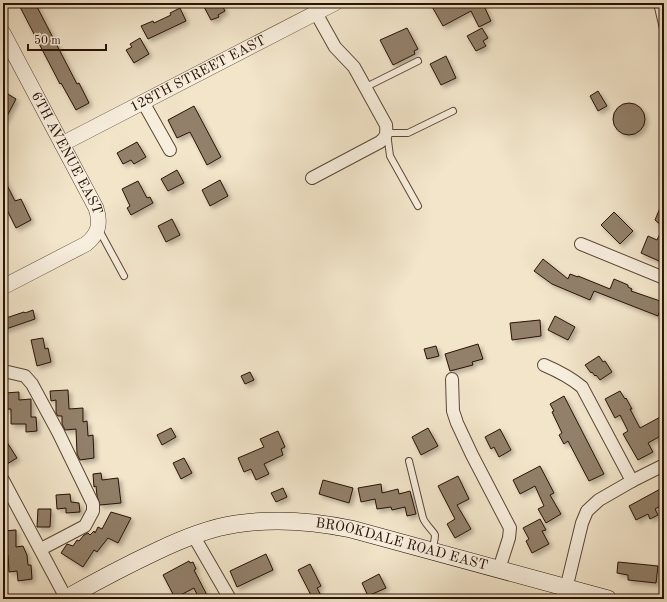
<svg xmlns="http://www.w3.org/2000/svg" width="667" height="602" font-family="'Old Standard TT',serif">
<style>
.building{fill:#92806b;stroke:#291205;filter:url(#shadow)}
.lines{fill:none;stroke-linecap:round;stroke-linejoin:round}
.service-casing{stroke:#5b4736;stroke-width:8}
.minor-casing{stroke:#5b4736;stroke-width:14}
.tertiary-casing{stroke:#5b4736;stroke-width:16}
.secondary-casing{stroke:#291205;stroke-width:18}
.service{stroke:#f7eedd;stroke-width:6}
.minor{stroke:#f7eedd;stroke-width:12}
.tertiary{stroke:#f7eedd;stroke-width:15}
.secondary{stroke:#f7eedd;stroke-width:17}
.labels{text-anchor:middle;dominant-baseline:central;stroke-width:3;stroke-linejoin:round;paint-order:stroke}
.street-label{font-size:14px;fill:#291205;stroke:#f7eedd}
</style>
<defs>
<filter id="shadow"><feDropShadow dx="3" dy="3" stdDeviation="2" flood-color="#0004"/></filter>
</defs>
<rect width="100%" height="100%" fill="#f2e5ca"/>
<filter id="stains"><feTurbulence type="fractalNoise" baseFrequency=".005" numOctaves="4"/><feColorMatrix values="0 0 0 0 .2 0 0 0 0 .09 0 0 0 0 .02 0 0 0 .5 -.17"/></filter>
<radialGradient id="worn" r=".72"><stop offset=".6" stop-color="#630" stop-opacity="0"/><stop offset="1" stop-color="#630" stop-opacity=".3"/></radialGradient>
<!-- building -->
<g class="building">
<polygon points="29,3 35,3 77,84 79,83 89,103 76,110 61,83 60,84 20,7"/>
<polygon points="202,3 221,3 225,11 218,15 219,17 211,20"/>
<polygon points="430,3 485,3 483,4 491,21 479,27 471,11 443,26"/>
<polygon points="180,8 186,21 148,39 141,26 153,21 154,23 171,15 170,13"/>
<polygon points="407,28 418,49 414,51 415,54 393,65 380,40"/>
<polygon points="482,28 488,38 483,41 486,46 476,51 467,36"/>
<polygon points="140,38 149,54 134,63 126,50 132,47 130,44"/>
<polygon points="446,56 456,78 441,85 430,64"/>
<polygon points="3,91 16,99 3,124"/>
<polygon points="598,91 607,106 598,111 590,96"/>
<circle cx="629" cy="119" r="16"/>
<polygon points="194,106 221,157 207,165 190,132 177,138 168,120"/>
<polygon points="137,142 146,157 134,164 131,160 123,164 117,153"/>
<polygon points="177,170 184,183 168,191 161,179"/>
<polygon points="3,177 15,201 21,199 31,220 16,228 3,202"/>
<polygon points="220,180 228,196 210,206 202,190"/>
<polygon points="138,181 147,198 150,197 153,203 131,215 127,208 130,206 122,189"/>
<polygon points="664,198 664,248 659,261 641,253 648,236 657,240 663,227 655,220"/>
<polygon points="614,212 633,231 620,244 601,225"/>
<polygon points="172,219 180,235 166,242 158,226"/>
<polygon points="543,259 568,279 570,274 578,277 578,276 610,289 614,279 628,285 628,287 632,289 631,291 663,302 658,316 594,291 590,300 552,284 534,271"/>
<polygon points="33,310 35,319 3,330 3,319 24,312 25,313"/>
<polygon points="555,316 575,327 568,340 548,330"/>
<polygon points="540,320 541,336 512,340 510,323"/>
<polygon points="43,338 45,349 48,348 51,362 37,366 31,340"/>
<polygon points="478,344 483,359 472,362 473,365 450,371 445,354"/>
<polygon points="436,346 439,356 427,359 424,349"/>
<polygon points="599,356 603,362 605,361 612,372 600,380 596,375 595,376 592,372 591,373 585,365"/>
<polygon points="250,372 254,380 245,384 241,376"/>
<polygon points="68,390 69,409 83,408 83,422 87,421 88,436 93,435 94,458 80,460 77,454 76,429 65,430 62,424 62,416 58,416 56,413 56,400 51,401 50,391"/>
<polygon points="620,391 625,399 626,398 632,409 630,409 640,428 664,415 664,434 648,443 653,452 638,460 623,434 628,431 620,415 615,418 605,399"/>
<polygon points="19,392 19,400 31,399 31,417 36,417 37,431 26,432 26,424 11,424 11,409 5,409 5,393"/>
<polygon points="564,396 604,474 589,481 568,441 564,444 559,435 562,433 552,412 554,411 550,404"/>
<polygon points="171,428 176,437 162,445 157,435"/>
<polygon points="428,428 438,446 421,455 412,437"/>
<polygon points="500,429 511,450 499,457 494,447 491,449 485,437"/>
<polygon points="278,431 285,447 281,449 283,455 264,464 269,474 256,480 251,469 244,472 238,458 264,447 260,439"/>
<polygon points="3,436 17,458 7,464 3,457"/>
<polygon points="184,458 192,473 181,479 173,463"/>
<polygon points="540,466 554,493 550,495 561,514 546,523 538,509 544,506 535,486 520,494 513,480"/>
<polygon points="101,473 102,480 118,478 121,503 100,505 97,496 96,486 94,487 93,474"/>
<polygon points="458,476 469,499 457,505 471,529 455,538 447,524 455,519 438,486"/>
<polygon points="323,480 353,488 349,503 319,494"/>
<polygon points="381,484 382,493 398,489 399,494 410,491 416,514 407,516 405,507 392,510 391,507 377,509 375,499 361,502 358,488"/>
<polygon points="664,487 664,504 655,509 658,515 650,519 648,514 636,520 629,506"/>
<polygon points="283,488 287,497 276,502 271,493"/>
<polygon points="70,494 71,502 79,503 80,512 66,513 66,508 57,509 56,495"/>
<polygon points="38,509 51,509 50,527 37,527"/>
<polygon points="111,512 131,518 118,543 108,538 97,552 94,550 83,567 61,553 67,544 73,546 77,540 79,541 84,535 88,533 90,535 94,531 95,533 98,527 102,529"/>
<polygon points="540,519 546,530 542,531 549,544 532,553 526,541 529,539 523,528"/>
<polygon points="16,530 16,547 23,546 27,555 28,565 31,565 32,579 18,581 17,571 9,572 8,555 3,555 3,531"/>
<polygon points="266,554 273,570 237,587 230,571"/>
<polygon points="189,561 190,563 193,562 196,569 194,570 209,599 199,599 194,588 175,598 163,575"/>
<polygon points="618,562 658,566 656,583 628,580 628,575 617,573"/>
<polygon points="310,564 321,586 317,588 323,599 313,599 298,570"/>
<polygon points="379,574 386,588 368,596 362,583"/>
</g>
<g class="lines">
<defs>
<g id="service">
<polyline points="657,3 664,33"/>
<polyline points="366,87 418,61"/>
<polyline points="418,206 390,156 387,133 408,133 453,111"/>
<polyline points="99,230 124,276"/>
<path d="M409 461 423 518C425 524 434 532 435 535 435 540 433 545 433 549"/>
</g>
<g id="minor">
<polyline points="143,102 170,150"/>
<path d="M312 178 380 142C386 137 387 134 386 125L359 76 354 67 335 47 316 13"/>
<polyline points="581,244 664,278"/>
<path d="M544 365C558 371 570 377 582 387L632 481"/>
<polyline points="3,372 8,372 25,376 32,384 58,432 93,504 93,511 85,526 41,549"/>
<polyline points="452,379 453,411 457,423 472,455 510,528 509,538 499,569"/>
<polyline points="3,480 66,598"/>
<polyline points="193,535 230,599"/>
<polyline points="566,589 582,523 587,511 599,500 632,481 664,465"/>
</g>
<g id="tertiary">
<path id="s1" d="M3 33 96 208C101 223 99 234 86 244L3 287"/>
<path id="s2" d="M62 144 335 3"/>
</g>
<g id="secondary">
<path id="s3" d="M65 599C95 582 125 566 157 551 182 539 208 528 236 524 275 518 313 521 351 529L608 599"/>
</g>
</defs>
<!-- service casing -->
<use href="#service" class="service-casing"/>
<!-- minor casing -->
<use href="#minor" class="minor-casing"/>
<!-- tertiary casing -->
<use href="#tertiary" class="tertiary-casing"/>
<!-- secondary casing -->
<use href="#secondary" class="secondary-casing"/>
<!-- service -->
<use href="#service" class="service"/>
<!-- minor -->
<use href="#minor" class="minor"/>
<!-- tertiary -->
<use href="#tertiary" class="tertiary"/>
<!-- secondary -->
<use href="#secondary" class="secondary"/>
</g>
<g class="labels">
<!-- street labels -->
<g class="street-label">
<text stroke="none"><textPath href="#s2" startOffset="153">128TH STREET EAST</textPath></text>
<text stroke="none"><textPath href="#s1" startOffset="136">6TH AVENUE EAST</textPath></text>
<text stroke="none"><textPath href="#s3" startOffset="356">BROOKDALE ROAD EAST</textPath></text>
</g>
</g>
<!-- margin -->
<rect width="667" height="602" fill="none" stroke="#f2e5ca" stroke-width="16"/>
<rect x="4" y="4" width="659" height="594" fill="none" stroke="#291205" stroke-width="2"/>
<rect x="8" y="8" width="651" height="586" fill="none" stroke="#291205"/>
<!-- scale -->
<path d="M28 44v6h78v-6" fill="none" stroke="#291205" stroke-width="2"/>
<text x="34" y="44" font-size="12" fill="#291205" stroke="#f7eedd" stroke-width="3" paint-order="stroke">50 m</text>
<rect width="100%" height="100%" filter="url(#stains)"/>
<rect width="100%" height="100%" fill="url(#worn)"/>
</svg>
